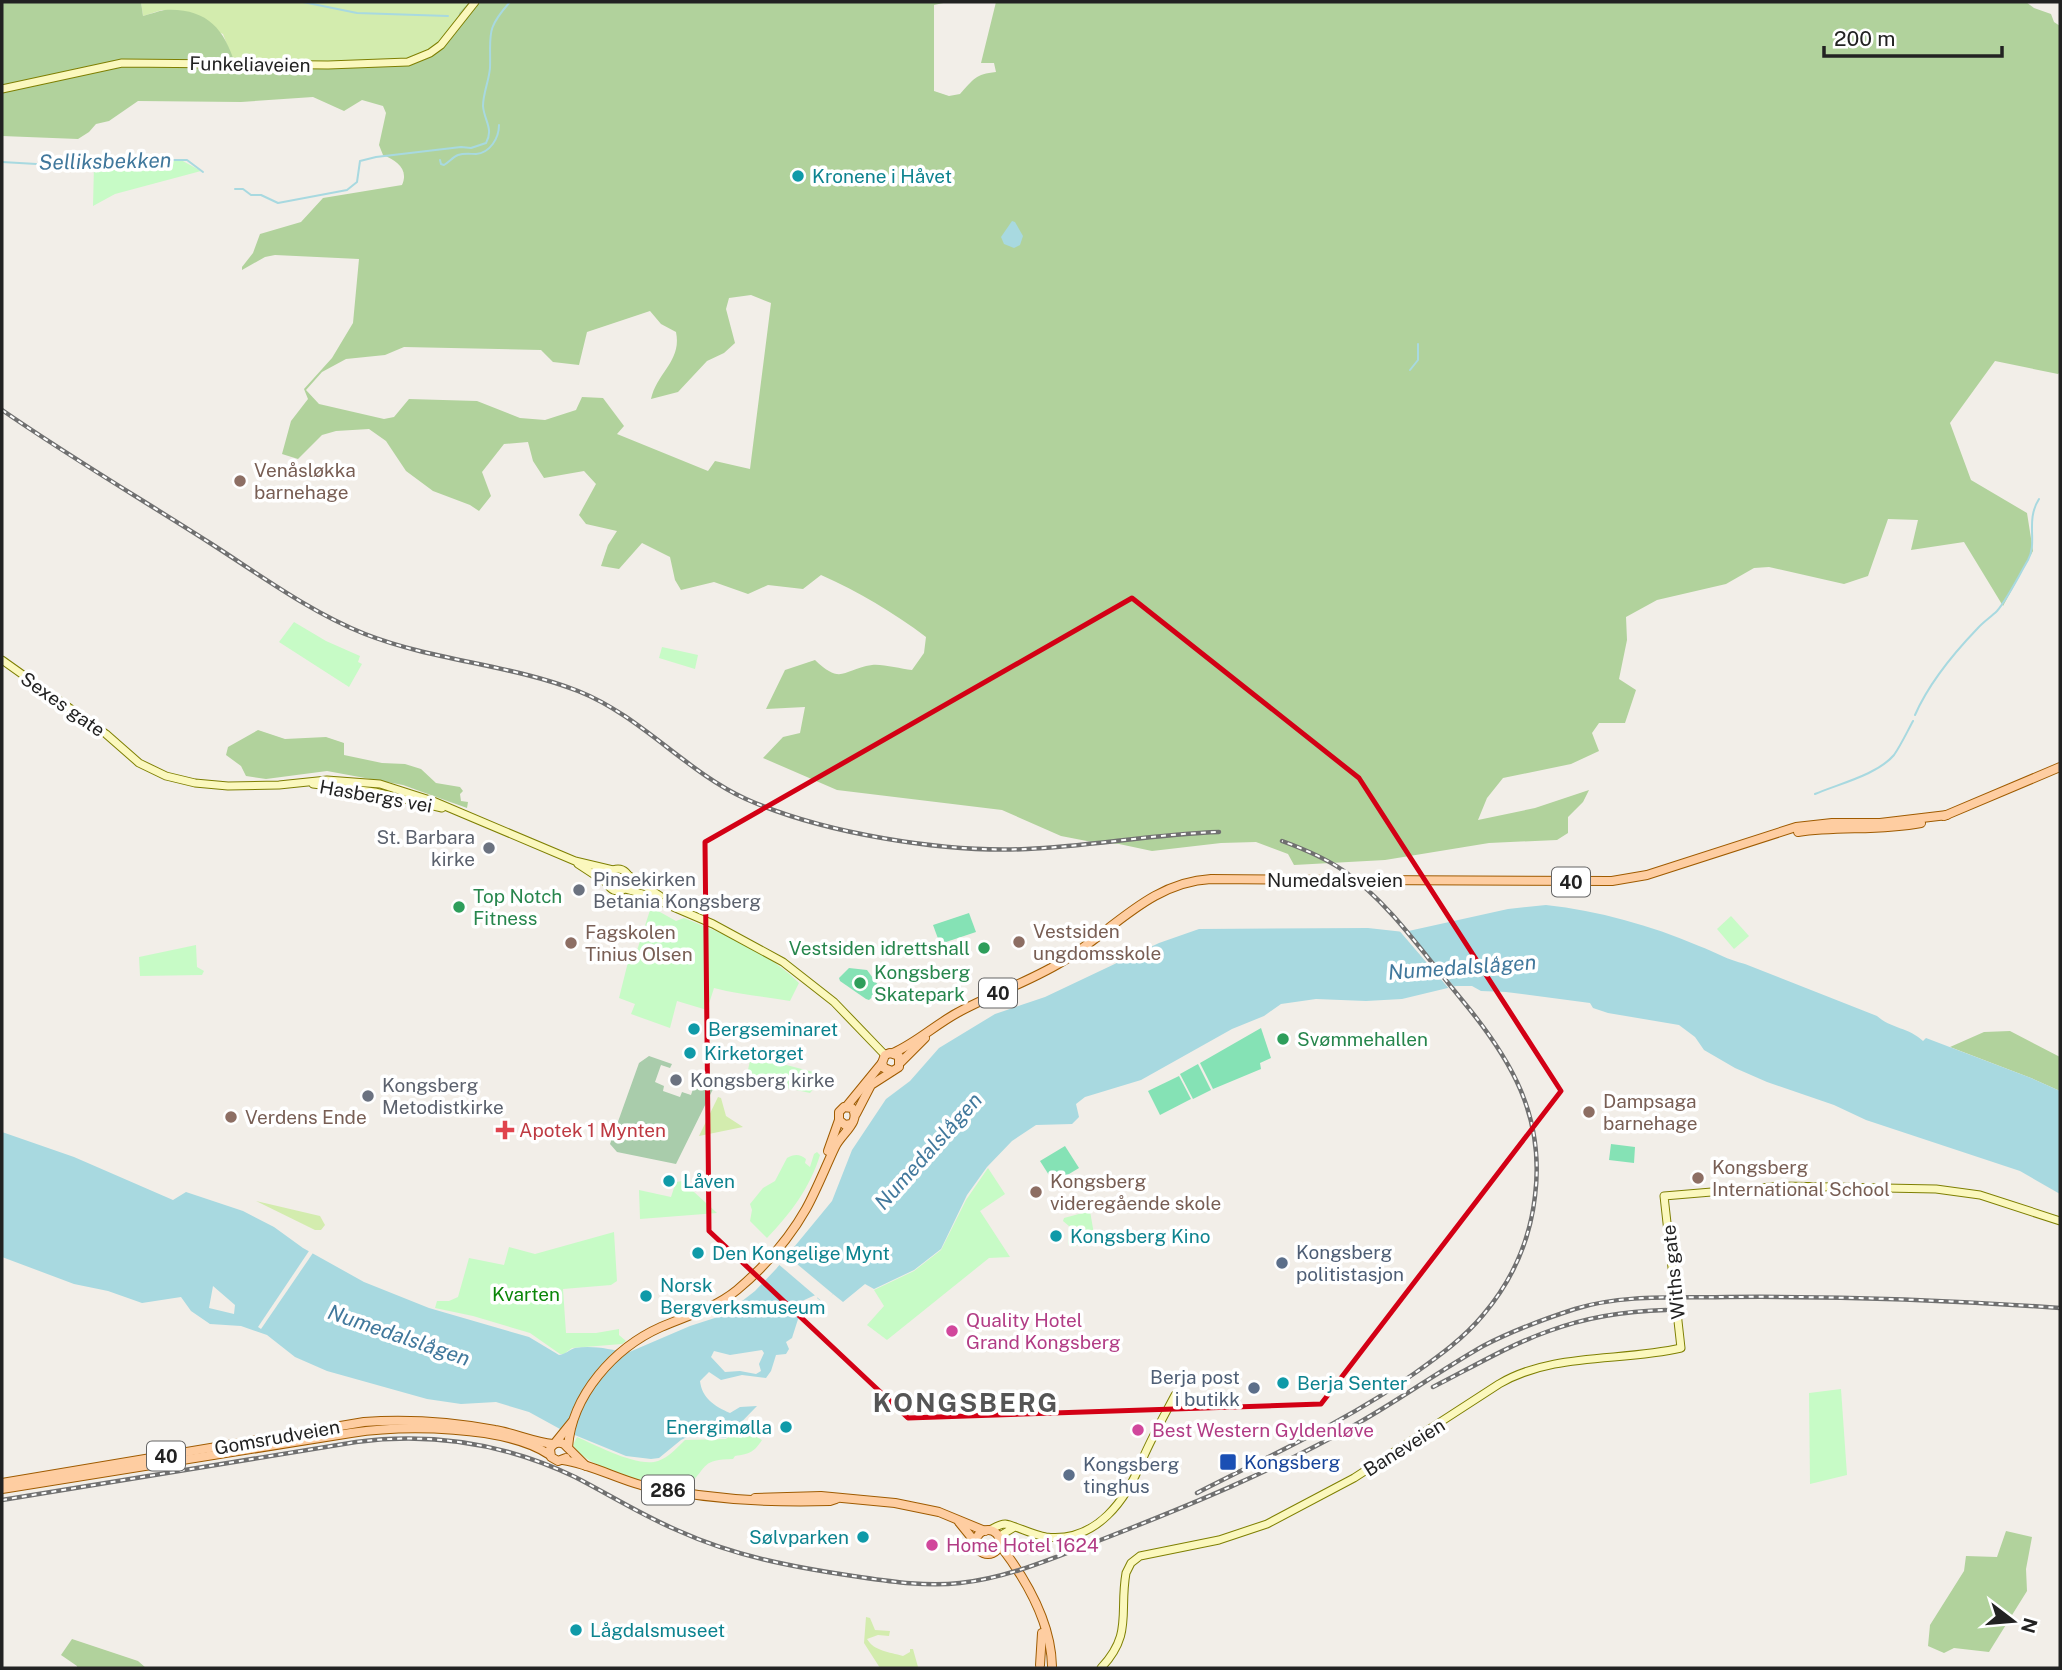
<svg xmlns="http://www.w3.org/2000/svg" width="2062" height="1670" font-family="'Public Sans',sans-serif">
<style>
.grass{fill:#d3ecae}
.forest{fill:#b1d29c;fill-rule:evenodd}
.cemetery{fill:#a9ccab}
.park{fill:#c7fbc6}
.pitch{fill:#85e2b5}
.water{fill:#a8d9e0;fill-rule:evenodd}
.pier{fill:#f2eee8}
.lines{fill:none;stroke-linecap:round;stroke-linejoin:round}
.stream{stroke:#a8d9e0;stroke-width:2}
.secondary-casing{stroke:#7e7f02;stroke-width:9}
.primary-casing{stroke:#9f5b00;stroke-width:10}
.secondary{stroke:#fbf8bd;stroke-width:7}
.primary{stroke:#fecda1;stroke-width:8}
.rail-casing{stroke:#707070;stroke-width:4.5}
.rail{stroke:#fff;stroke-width:2;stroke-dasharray:5;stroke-linecap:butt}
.primary-bridge-casing{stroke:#9f5b00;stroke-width:10;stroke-linecap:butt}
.primary-bridge{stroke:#fecda1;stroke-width:8}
.marked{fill:none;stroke:#d30015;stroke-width:5;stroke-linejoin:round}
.culture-dot{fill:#0f9aa8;stroke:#fff;stroke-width:2.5}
.education-dot{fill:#8d6e63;stroke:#fff;stroke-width:2.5}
.worship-dot{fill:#6b7280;stroke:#fff;stroke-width:2.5}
.leisure-dot{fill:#2e9e5b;stroke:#fff;stroke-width:2.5}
.health-dot{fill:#e0444e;stroke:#fff;stroke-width:2.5}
.service-dot{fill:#5c6f8a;stroke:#fff;stroke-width:2.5}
.hotel-dot{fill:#d1479c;stroke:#fff;stroke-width:2.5}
.transit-dot{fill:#1a4fb4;stroke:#fff;stroke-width:2.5}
.labels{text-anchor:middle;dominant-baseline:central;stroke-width:7;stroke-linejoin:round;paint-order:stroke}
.shield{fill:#fff;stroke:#646464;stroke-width:2}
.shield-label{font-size:18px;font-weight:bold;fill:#222}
.street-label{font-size:19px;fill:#222;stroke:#fff}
.culture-label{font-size:19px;fill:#0d838f;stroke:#fff;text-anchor:start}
.education-label{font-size:19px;fill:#785e54;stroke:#fff;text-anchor:start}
.worship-label{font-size:19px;fill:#5b616d;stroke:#fff;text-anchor:start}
.leisure-label{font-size:19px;fill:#27864d;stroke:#fff;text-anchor:start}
.health-label{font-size:19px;fill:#be3a42;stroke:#fff;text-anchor:start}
.service-label{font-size:19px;fill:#4e5e75;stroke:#fff;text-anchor:start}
.park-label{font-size:19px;fill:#0b8609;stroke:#fff}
.hotel-label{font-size:19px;fill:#b23c85;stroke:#fff;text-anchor:start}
.transit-label{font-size:19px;fill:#164399;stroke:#fff;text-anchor:start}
.water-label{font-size:21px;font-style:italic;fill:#41789c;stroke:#fff}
.district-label{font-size:26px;font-weight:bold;letter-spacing:2px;fill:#555;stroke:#fff}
</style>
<rect width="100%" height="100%" fill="#f2eee8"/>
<!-- grass -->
<g class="grass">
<polygon points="141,2 469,2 459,13 456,27 434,48 410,61 234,64 223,34 162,10 143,16"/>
<polygon points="718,1097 721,1098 726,1116 743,1127 699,1136"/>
<polygon points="256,1201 320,1216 325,1225 321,1230 315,1230"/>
<path d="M866 1617 870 1618 875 1630 890 1631 889 1636 878 1635 867 1639C874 1651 889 1652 903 1656L910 1652V1649H913L918 1667 880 1668 864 1643Z"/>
</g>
<!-- forest -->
<g class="forest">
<path d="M2 2H141L143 16C151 14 158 11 165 10 206 8 224 28 235 64H393L434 48 456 27 459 13 469 2H948L934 5V91L949 96 960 94C974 79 975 74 996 72L994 63H981L996 2H2026L2034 8 2051 14 2054 22 2060 26V372L2058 374 1995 361 1950 423 1971 480 2027 513 2033 551 2003 606 1964 542 1911 550 1918 520 1888 519 1868 576 1844 584 1769 567 1754 568 1726 584 1657 600 1626 617 1627 640 1619 679 1636 690 1625 723H1599L1592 733 1599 751 1571 764 1503 778 1487 798 1478 820 1535 808 1589 790 1583 802 1568 817V833L1557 840 1489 843 1385 860 1294 865 1288 854 1256 842 1221 843 1152 851 1119 844 1092 842 1061 836 1002 810 837 790 763 758 783 737 800 733 805 707 766 709 785 670 815 660C842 686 843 669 872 665 884 664 900 669 912 670L924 653 926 637C893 612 859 592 821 575L803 589 768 585 748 594 714 582 681 590 675 580 670 557 642 543 619 569 601 566 608 545 617 531 586 524 579 515 596 484 584 471 544 478 533 461 528 442 504 444 482 472 491 496 479 511 470 505 433 491 406 471 386 441 369 429 336 431 322 435 298 459 282 454 291 421 308 399 304 389 332 358 353 323 359 259 275 255 265 257 242 270V267L253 253 260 234 301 222 323 198 402 185C409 169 397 161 383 155L379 145 386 113 383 106 362 100 344 111 313 97 241 102 138 101 109 121 96 124 89 132 78 139 2 136ZM751 295 771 303 750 469 715 461 708 471 617 434 624 426 603 398 582 397 576 410 545 420 520 418 477 401 409 399 394 417 384 419 319 404 306 390 322 372 346 359 385 355 404 347 541 350 553 362 579 365 587 332 650 311 661 324 676 332C682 361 657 372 651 399L678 392 707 361 724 353 735 343 726 309 729 298Z"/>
<polygon points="258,730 285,739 326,737 344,743 344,755 382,763 405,764 421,769 436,783 460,787 463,791 460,794 461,801 468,802 467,808 403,785 327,771 266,779 246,776 241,766 226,755 228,747"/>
<polygon points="2010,1031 2060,1057 2060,1091 2031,1078 1950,1047 1984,1032"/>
<polygon points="2006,1531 2032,1537 2026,1569 2027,1591 1989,1652 1954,1648 1944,1653 1928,1646 1930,1625 1964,1571 1966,1556 1997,1557"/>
<polygon points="72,1639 138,1661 146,1668 77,1668 77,1666 61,1655"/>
</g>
<!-- cemetery -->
<polygon class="cemetery" points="649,1056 672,1064 670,1068 661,1065 655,1082 664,1086 663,1091 680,1097 682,1092 691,1095 697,1077 689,1074 690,1070 715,1079 716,1083 676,1164 617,1152 610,1144 639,1063"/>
<!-- park -->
<g class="park">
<polygon points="181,160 201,171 115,194 93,206 94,165 123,161"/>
<polygon points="294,622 326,641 360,656 358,662 362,664 349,687 279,642"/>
<polygon points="662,647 698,655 695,669 659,658"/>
<path d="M651 907 676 921 684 918C726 935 767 951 799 983L790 1001C764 996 739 995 714 988L707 1010 677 1001 670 1028 631 1014 635 1004 619 998 628 962 633 963Z"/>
<polygon points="1731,916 1749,936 1734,949 1717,929"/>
<polygon points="196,945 197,967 204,971 202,975 140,976 139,957"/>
<polygon points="751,1056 825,1075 810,1093 746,1079"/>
<path d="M817 1152 820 1155C810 1188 790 1214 767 1238L750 1221 752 1210 750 1204 763 1188 775 1181 787 1158C794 1154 800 1154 806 1159L805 1163 810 1167 814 1154Z"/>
<polygon points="988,1168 1005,1194 980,1211 1010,1257 989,1258 887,1340 867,1325 884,1306 874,1290 914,1271 941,1250 966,1200"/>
<polygon points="682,1181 717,1213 640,1219 639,1190 671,1197 676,1182"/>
<polygon points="1090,1211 1095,1240 1072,1247 1068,1244 1069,1226 1063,1221 1064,1218"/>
<polygon points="614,1232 617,1281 611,1285 563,1289 566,1333 596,1333 619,1329 619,1335 626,1341 622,1344 572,1348 564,1354 560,1354 530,1333 473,1316 435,1308 437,1301 449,1301 458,1297 469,1258 504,1265 509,1247 535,1254"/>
<polygon points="1841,1389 1847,1475 1810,1484 1809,1393"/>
<path d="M740 1427 762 1440C754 1452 750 1454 735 1456L733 1459C701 1460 709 1465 689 1485 661 1488 588 1471 573 1445L577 1437C596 1445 638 1468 658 1461 669 1457 677 1448 685 1440L726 1439Z"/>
</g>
<!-- pitch -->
<g class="pitch">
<polygon points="969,913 976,932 940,944 933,925"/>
<polygon points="849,968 867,970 878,985 879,991 869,1000 866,999 840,981 839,978"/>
<polygon points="1261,1028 1271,1058 1260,1063 1261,1069 1213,1089 1200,1063"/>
<polygon points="1198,1064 1211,1090 1193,1099 1180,1074"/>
<polygon points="1179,1076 1191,1099 1160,1115 1148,1091"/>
<polygon points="1611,1144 1635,1147 1634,1163 1609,1160"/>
<polygon points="1065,1146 1079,1168 1054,1183 1040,1161"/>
</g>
<!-- water -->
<g class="water">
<polygon points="1012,221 1015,222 1023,236 1020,245 1014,248 1004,244 1001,237"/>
<path d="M1546 905C1599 911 1650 925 1699 946 1715 952 1728 960 1745 964L1877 1016C1890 1028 1910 1028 1923 1041L1926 1038 2031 1078 2060 1091V1194L2020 1171 1866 1120 1834 1105 1767 1082 1735 1068 1704 1050 1695 1037 1679 1025 1608 1013 1593 1008 1590 1003 1506 992 1481 991 1472 986H1456L1402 999 1366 1001 1316 999 1281 1004 1264 1016 1232 1029 1141 1080 1085 1097 1076 1104 1079 1117 1072 1124 1036 1125 1012 1141 987 1167 967 1195 941 1249 914 1270 874 1289 865 1284 843 1302 833 1294 823 1303 817 1298 820 1293 802 1301 797 1309 799 1316 792 1338 786 1342 789 1349 786 1354 776 1355 771 1371 766 1378 742 1375 721 1380 709 1372 700 1381C702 1398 714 1406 730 1413L740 1407 757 1406 726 1438 691 1435 681 1440 659 1458 651 1459 626 1456 560 1429 529 1412 496 1402 461 1404 427 1399 327 1371 295 1357 267 1335 241 1326 210 1324 191 1311 181 1297 142 1303 108 1291 74 1284 2 1257V1132L74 1157 173 1200 186 1192 243 1211 274 1227 303 1248 364 1282 429 1308 529 1337 559 1355C566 1354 569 1350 575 1348 592 1345 611 1349 627 1353L690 1326 724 1315 755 1291 776 1269 832 1201 852 1150 886 1099 910 1081 939 1048 995 1014 1045 997 1159 943 1199 929 1368 928 1404 932 1508 909ZM213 1286 235 1305 234 1314 209 1308ZM762 1350 764 1353 759 1364 761 1371 756 1374 740 1371 725 1372 711 1357 714 1351 730 1355Z"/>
</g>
<!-- pier -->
<g class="pier">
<polygon points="1397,928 1405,928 1457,990 1451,991"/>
<polygon points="311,1248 315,1250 261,1329 258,1327"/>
<polygon points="785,1254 833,1294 825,1304 777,1263"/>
</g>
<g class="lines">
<!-- stream -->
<g class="stream">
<polyline points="303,2 357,13 448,16"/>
<path d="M440 160 441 164 444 165C449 162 453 157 458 155 464 153 470 154 476 154 490 153 499 138 499 125"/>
<polyline points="2,162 54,165 61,161 67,164 123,160 187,160 203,172"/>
<path d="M235 189H243L251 195H261L278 203 347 190 357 182 360 161 376 157 461 147 471 148 486 143C494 129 484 120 483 106 483 93 489 81 490 68 491 34 485 30 510 2"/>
<polyline points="1410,370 1418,360 1418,344"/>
<path d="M1915 715C1929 683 1953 654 1977 629 1983 622 1991 617 1997 611 2008 598 2019 575 2028 560 2038 542 2025 521 2039 499"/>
<path d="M1815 794C1838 784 1877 775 1894 755 1901 745 1907 732 1913 721"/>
<polyline points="2,1667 3,1668"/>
</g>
<defs>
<g id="secondary">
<polyline points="2,89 122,63 328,65 408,62 430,53 441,45 475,2"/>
<polyline points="2,660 106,734 139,763 166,776 195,783 228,786 279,785 327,780 380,784 433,801 575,861 613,870"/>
<polyline points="313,784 375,792 442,808"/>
<polyline points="578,864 607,883"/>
<circle cx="618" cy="880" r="11"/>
<polyline points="628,875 660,896"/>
<polyline points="625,889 643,894 713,924 783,962 834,1002 885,1055"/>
<path d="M990 1530C994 1528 1000 1524 1005 1524 1014 1525 1033 1535 1046 1537 1097 1543 1127 1499 1143 1458 1152 1437 1164 1416 1175 1395"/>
<polyline points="999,1539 1003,1534 1013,1528"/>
<path d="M1101 1668C1133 1634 1119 1613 1126 1573L1131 1563 1140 1556 1219 1540 1267 1524 1354 1478 1499 1384C1553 1352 1622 1362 1681 1348L1664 1196 1782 1186 1936 1189 1980 1195 2060 1221"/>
</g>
<g id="primary">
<polyline points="1944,816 2060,767"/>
<path d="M1798 832C1839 826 1880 831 1921 823"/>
<polyline points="1361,880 1612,881 1647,875 1796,827 1832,823 1880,823 1947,815"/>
<path d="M893 1053C916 1043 935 1025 957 1013 993 993 1033 981 1068 958 1115 928 1152 882 1211 879L1347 880"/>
<polyline points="901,1062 925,1038"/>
<polyline points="846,1107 882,1063"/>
<polyline points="856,1114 871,1085 899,1067 899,1056 890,1053 885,1055 882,1063 884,1068 892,1071"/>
<polyline points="828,1151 839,1120"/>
<polyline points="555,1443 572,1422"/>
<path d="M568 1447C572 1395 614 1348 661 1327 687 1316 715 1308 737 1290 763 1268 789 1239 806 1209 817 1189 825 1168 835 1147 841 1134 862 1121 852 1108L844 1107 839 1112V1120L845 1125 851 1124"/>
<path d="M566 1458 558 1461 551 1457 550 1449C553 1443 558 1441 564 1444L586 1466"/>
<path d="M563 1460C590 1464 615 1478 641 1485 703 1499 767 1503 830 1501L836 1499"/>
<path d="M2 1483 364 1422C407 1419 452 1422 495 1430 514 1433 533 1442 553 1444"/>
<path d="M2 1489 351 1433C403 1425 506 1425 550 1455"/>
<polyline points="755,1498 821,1496 895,1503 939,1512 985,1531"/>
<polyline points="959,1522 976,1543"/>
<circle cx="988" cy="1542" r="12"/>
<path d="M999 1544C1026 1579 1051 1621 1052 1666"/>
<polyline points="1040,1665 1042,1633"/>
</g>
</defs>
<!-- secondary casing -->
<use href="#secondary" class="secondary-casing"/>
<!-- primary casing -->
<use href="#primary" class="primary-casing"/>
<!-- secondary -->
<use href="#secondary" class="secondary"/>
<!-- primary -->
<use href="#primary" class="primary"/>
<defs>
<g id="rail">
<path d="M2 410C70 457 141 499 210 543 260 575 310 612 365 634 434 661 509 664 578 691 641 716 685 771 746 799 822 833 943 853 1027 849 1091 846 1155 834 1219 832"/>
<path d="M1433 1387C1471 1368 1509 1345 1549 1331 1587 1317 1626 1311 1666 1310"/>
<path d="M1197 1493C1271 1455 1347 1421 1415 1373 1439 1356 1464 1338 1483 1315 1512 1281 1530 1240 1535 1196 1545 1116 1511 1059 1462 1000 1425 956 1391 904 1344 871 1325 858 1304 849 1282 841"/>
<path d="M2 1500 356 1442C432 1432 506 1444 575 1477 610 1495 643 1516 679 1531 734 1556 793 1567 853 1576 888 1581 924 1587 960 1583 1008 1578 1053 1558 1098 1541 1188 1506 1276 1470 1360 1422 1402 1398 1441 1370 1483 1346 1512 1331 1544 1319 1575 1309 1623 1294 1677 1298 1727 1297 1838 1296 1949 1300 2060 1308"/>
</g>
</defs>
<!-- rail casing -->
<use href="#rail" class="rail-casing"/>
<!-- rail -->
<use href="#rail" class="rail"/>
<defs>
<polyline id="primary-bridge" points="1347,880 1361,880"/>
</defs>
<!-- primary-bridge casing -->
<use href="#primary-bridge" class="primary-bridge-casing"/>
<!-- primary-bridge -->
<use href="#primary-bridge" class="primary-bridge"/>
</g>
<!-- marked area -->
<path class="marked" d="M1132 598 1359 778 1561 1091 1321 1404 908 1418 709 1231 705 842Z"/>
<!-- markers -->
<g class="culture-dot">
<circle cx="798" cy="176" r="7"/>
<circle cx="694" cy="1029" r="7"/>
<circle cx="690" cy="1053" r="7"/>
<circle cx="669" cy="1181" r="7"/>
<circle cx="1056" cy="1236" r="7"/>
<circle cx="698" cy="1253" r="7"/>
<circle cx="646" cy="1296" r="7"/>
<circle cx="1283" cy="1383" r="7"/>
<circle cx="786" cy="1427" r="7"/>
<circle cx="863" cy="1537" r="7"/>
<circle cx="576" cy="1630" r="7"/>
</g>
<g class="education-dot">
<circle cx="240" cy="481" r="7"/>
<circle cx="1019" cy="942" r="7"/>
<circle cx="571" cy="943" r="7"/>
<circle cx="1589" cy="1112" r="7"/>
<circle cx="231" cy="1117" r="7"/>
<circle cx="1698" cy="1178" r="7"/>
<circle cx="1036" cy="1192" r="7"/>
</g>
<g class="worship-dot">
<circle cx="489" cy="848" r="7"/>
<circle cx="579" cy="890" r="7"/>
<circle cx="676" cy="1080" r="7"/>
<circle cx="368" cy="1096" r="7"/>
</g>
<g class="leisure-dot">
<circle cx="459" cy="907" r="7"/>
<circle cx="984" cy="948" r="7"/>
<circle cx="860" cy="983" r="7"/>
<circle cx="1283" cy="1039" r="7"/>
</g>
<path class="health-dot" d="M501.5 1119.5h7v7h7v7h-7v7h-7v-7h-7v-7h7z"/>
<g class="service-dot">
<circle cx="1282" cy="1263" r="7"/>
<circle cx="1254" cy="1388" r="7"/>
<circle cx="1069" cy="1475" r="7"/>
</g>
<g class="hotel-dot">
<circle cx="952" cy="1331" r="7"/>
<circle cx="1138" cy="1430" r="7"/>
<circle cx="932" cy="1545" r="7"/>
</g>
<rect class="transit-dot" x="1219" y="1453" width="18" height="18" rx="3.5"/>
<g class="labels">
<!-- shield labels -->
<g class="shield">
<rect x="1552" y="867.5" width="38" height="29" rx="5"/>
<rect x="979" y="978.5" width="38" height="29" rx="5"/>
<rect x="147" y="1441.5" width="38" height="29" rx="5"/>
<rect x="642" y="1475.5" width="52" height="29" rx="5"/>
</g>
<g class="shield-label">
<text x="1571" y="882">40</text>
<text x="998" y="993">40</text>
<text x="166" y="1456">40</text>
<text x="668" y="1490">286</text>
</g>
<!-- street labels -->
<g class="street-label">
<text transform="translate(250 64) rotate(1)">Funkeliaveien</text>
<text transform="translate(63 704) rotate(35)">Sexes gate</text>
<text transform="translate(376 796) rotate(10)">Hasbergs vei</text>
<text x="1335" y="880">Numedalsveien</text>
<text transform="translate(1673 1272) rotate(-96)">Withs gate</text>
<text transform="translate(277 1437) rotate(-10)">Gomsrudveien</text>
<text transform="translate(1404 1447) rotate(-32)">Baneveien</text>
</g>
<!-- culture labels -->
<g class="culture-label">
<text x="812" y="176">Kronene i Håvet</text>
<text x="708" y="1029">Bergseminaret</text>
<text x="704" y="1053">Kirketorget</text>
<text x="683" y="1181">Låven</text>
<text x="1070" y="1236">Kongsberg Kino</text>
<text x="712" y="1253">Den Kongelige Mynt</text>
<text x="660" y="1285">Norsk<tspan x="660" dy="22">Bergverksmuseum</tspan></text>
<text x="1297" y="1383">Berja Senter</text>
<text x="772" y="1427" text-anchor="end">Energimølla</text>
<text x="849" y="1537" text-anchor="end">Sølvparken</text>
<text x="590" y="1630">Lågdalsmuseet</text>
</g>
<!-- education labels -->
<g class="education-label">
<text x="254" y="470">Venåsløkka<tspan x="254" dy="22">barnehage</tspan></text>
<text x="1033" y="931">Vestsiden<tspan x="1033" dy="22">ungdomsskole</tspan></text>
<text x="585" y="932">Fagskolen<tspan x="585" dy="22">Tinius Olsen</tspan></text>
<text x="1603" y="1101">Dampsaga<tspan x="1603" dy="22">barnehage</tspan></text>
<text x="245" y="1117">Verdens Ende</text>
<text x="1712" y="1167">Kongsberg<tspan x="1712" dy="22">International School</tspan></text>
<text x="1050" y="1181">Kongsberg<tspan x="1050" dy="22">videregående skole</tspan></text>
</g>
<!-- worship labels -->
<g class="worship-label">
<text x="475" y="837" text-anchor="end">St. Barbara<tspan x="475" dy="22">kirke</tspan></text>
<text x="593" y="879">Pinsekirken<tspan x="593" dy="22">Betania Kongsberg</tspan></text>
<text x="690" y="1080">Kongsberg kirke</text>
<text x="382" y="1085">Kongsberg<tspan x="382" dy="22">Metodistkirke</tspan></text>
</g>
<!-- leisure labels -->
<g class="leisure-label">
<text x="473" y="896">Top Notch<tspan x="473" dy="22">Fitness</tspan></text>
<text x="970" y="948" text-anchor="end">Vestsiden idrettshall</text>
<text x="874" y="972">Kongsberg<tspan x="874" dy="22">Skatepark</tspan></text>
<text x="1297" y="1039">Svømmehallen</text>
</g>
<!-- health labels -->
<g class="health-label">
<text x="519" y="1130">Apotek 1 Mynten</text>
</g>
<!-- service labels -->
<g class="service-label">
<text x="1296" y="1252">Kongsberg<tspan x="1296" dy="22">politistasjon</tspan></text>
<text x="1240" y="1377" text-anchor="end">Berja post<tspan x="1240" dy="22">i butikk</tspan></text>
<text x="1083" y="1464">Kongsberg<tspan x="1083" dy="22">tinghus</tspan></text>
</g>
<!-- park labels -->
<g class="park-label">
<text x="526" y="1294">Kvarten</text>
</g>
<!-- hotel labels -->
<g class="hotel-label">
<text x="966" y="1320">Quality Hotel<tspan x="966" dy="22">Grand Kongsberg</tspan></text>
<text x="1152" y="1430">Best Western Gyldenløve</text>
<text x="946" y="1545">Home Hotel 1624</text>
</g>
<!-- transit labels -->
<g class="transit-label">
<text x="1244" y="1462">Kongsberg</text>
</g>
<!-- water labels -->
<g class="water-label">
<text transform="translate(105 161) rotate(-1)">Selliksbekken</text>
<text transform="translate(1462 967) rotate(-4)">Numedalslågen</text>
<text transform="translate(928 1151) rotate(-48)">Numedalslågen</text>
<text transform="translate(399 1335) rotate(19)">Numedalslågen</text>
</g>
<!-- district labels -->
<g class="district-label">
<text x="966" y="1402">KONGSBERG</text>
</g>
</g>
<!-- border -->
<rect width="2062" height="1670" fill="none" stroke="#222222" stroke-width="7"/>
<!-- north arrow -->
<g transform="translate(2013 1621) rotate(106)" stroke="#ffffff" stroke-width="5" paint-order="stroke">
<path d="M0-5L12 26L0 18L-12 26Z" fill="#222222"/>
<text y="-10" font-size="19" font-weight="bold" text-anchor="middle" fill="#222222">N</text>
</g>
<!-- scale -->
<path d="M1824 46v10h178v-10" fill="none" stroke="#222222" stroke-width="3.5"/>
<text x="1834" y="46" font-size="21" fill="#222222" stroke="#ffffff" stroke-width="5" paint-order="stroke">200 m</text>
</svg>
